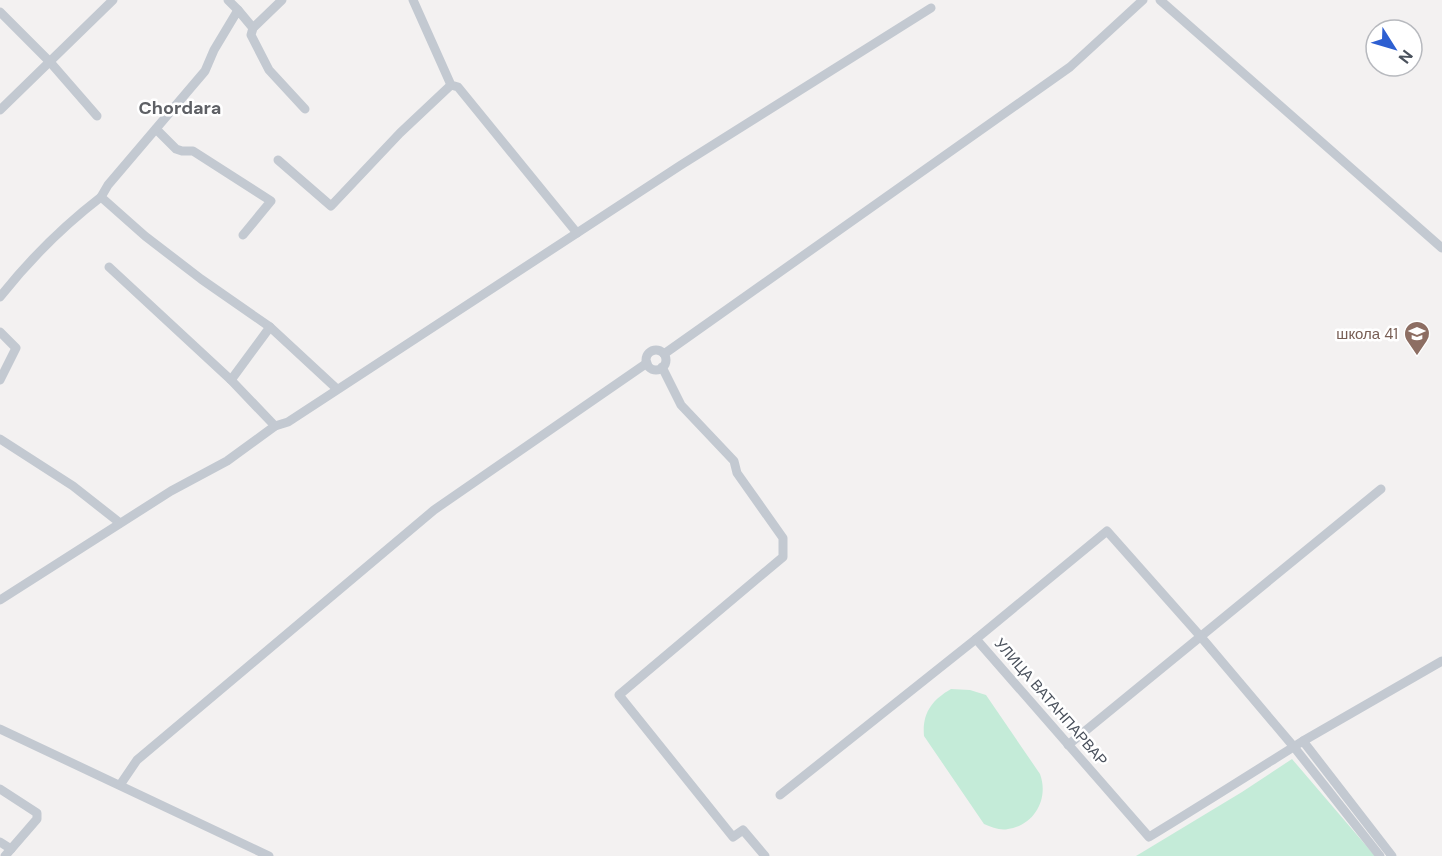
<svg xmlns="http://www.w3.org/2000/svg" width="1442" height="856" font-family="'DM Sans',sans-serif">
<style>
.green{fill:#c4ebd8}
.lines{fill:none;stroke-linecap:round;stroke-linejoin:round}
.minor{stroke:#c3c9d1;stroke-width:9}
.labels{text-anchor:middle;dominant-baseline:central;stroke-width:5;stroke-linejoin:round;paint-order:stroke}
.education-label{font-size:15px;fill:#785e54;stroke:#fff;text-anchor:end}
.street-label{font-size:15px;fill:#4a515c;stroke:#fff}
.quarter-label{font-size:18px;font-weight:bold;fill:#5e6065;stroke:#fff}
</style>
<rect width="100%" height="100%" fill="#f3f1f1"/>
<!-- green -->
<g class="green">
<path d="M951 689 970 690 986 695 1040 774C1049 798 1035 825 1008 829 1000 831 992 827 984 824L924 736C922 713 932 700 951 689Z"/>
<polygon points="1292,759 1375,856 1136,856 1242,792"/>
</g>
<g class="lines">
<!-- minor -->
<g class="minor">
<polyline points="228,0 238,10"/>
<polyline points="413,0 451,85 458,87 577,233"/>
<polyline points="1160,0 1442,248"/>
<polyline points="0,12 50,62 97,116"/>
<polyline points="253,28 251,35 269,70 305,109"/>
<polyline points="0,110 113,0"/>
<polyline points="156,129 176,149 182,151 193,151 271,201 243,235"/>
<polyline points="278,160 331,206 400,133 451,85"/>
<path d="M0 297C30 259 62 227 101 197"/>
<polyline points="270,327 337,389"/>
<polyline points="0,332 16,348 0,380"/>
<circle cx="656" cy="360" r="10"/>
<polyline points="664,354 1070,67 1143,0"/>
<polyline points="662,367 681,405 734,461 737,473 783,538 783,557 619,695 733,837 743,830 765,856"/>
<polyline points="231,380 270,327 201,279 145,236 101,197 108,185 205,71 214,50 238,10 253,28 282,0"/>
<polyline points="275,426 288,422 681,165 931,8"/>
<polyline points="0,439 73,486 120,523"/>
<polyline points="0,600 171,491 227,461 275,426 231,380 109,267"/>
<polyline points="0,729 269,856"/>
<polyline points="1303,741 1392,856"/>
<polyline points="1068,745 1381,489"/>
<polyline points="120,785 137,760 434,510 647,363"/>
<polyline points="0,789 37,813 37,819 5,856"/>
<polyline points="780,795 976,639"/>
<polyline points="0,842 11,849"/>
<path d="M1380 856 1294 747 1201 637 1107 531 976 639 1149 837C1200 806 1252 773 1303 741L1442 661"/>
</g>
</g>
<!-- icons -->
<defs>
<symbol id="school-pin" viewBox="-11 -11 22 30"><path d="M0 17L-7.5 6A9.5 9.5 0 1 1 7.5 6Z" fill="#8d6e63" stroke="#fff"/><path d="M0-5L7-2L0 1L-7-2ZM-4 1L0 2.5L4 1V4Q0 6-4 4Z" fill="#fff"/></symbol>
</defs>
<g fill-rule="evenodd">
<use href="#school-pin" x="1402" y="319" width="30" height="40"/>
</g>
<g class="labels">
<!-- education labels -->
<g class="education-label">
<text x="1398" y="334">школа 41</text>
</g>
<!-- street labels -->
<g class="street-label">
<text transform="translate(1051 702) rotate(49)">УЛИЦА ВАТАНПАРВАР</text>
</g>
<!-- quarter labels -->
<g class="quarter-label">
<text x="180" y="108">Chordara</text>
</g>
</g>
<!-- north arrow -->
<g transform="translate(1394 48) rotate(127)"><circle r="28" fill="#ffffff" stroke="#b7b9be" stroke-width="1.5"/>
<path d="M0-4.5L10 22L0 15L-10 22Z" fill="#2d5fd1"/>
<text y="-9" font-size="16" font-weight="bold" text-anchor="middle" fill="#4a515c">N</text>
</g>
</svg>
